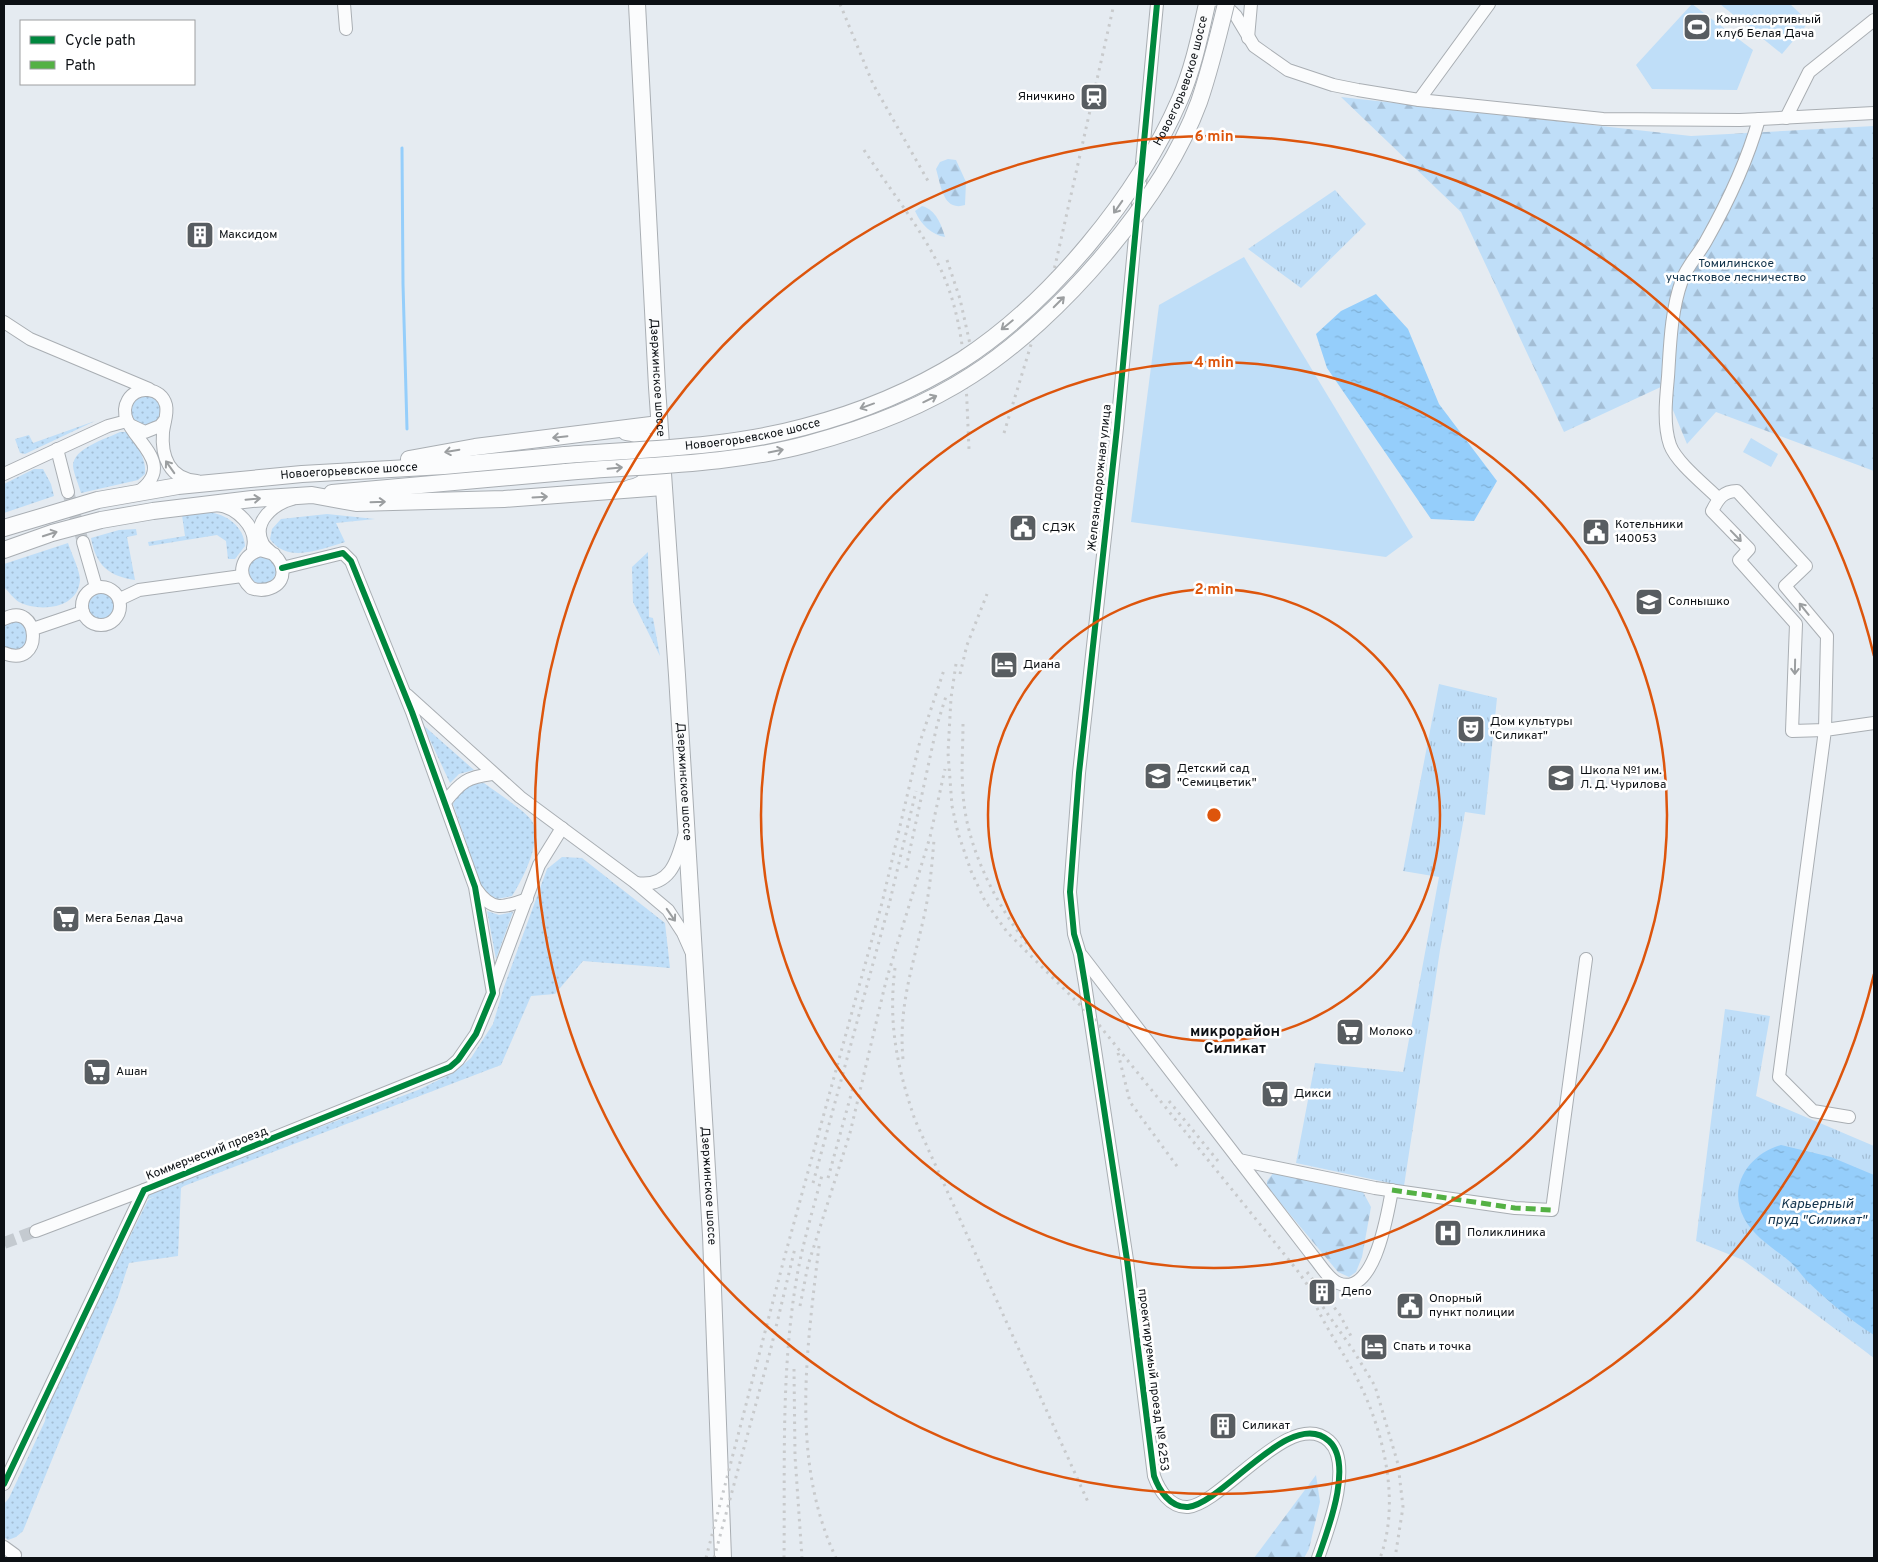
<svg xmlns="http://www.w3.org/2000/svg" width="1878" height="1562" font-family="Overpass,sans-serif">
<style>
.grass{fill:url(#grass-dots)}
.forest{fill:url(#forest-firs)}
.park{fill:url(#park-tufts)}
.pitch{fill:#bfdef8}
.water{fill:url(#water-ripples)}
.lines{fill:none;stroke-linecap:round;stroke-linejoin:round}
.stream{stroke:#95cefb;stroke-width:3}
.minor-tunnel{stroke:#c4cad0;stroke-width:12;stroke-dasharray:12 6;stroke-linecap:butt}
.minor-casing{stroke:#a9aeb3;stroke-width:14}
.major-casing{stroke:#a9aeb3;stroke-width:18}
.minor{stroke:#fbfcfd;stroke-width:12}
.major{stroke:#fbfcfd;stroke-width:16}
.rail{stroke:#c8cacc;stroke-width:3;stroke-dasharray:2.5 5;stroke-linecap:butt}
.major-bridge-casing{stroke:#a9aeb3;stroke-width:18;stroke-linecap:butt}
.major-bridge{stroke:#fbfcfd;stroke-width:16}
.quiet{stroke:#54b144;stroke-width:5;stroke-dasharray:10 5;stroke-linecap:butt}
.cycleway-casing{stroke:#fff;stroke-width:9}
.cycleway{stroke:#00873e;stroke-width:6}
.oneway{stroke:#9b9ea0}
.ring{fill:none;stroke:#dd550c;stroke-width:2.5}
.labels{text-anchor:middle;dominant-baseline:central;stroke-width:5;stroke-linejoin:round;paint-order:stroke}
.poi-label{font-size:12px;fill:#0c1014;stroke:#fff;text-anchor:start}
.street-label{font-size:12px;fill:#0c1014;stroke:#fff}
.park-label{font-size:12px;fill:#0f3149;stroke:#fff}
.water-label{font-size:14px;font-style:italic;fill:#12334c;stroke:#fff}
.quarter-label{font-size:15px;font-weight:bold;fill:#0c1014;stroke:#fff}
.centre{fill:#dd550c;stroke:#fff;stroke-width:2.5}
.ring-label{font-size:15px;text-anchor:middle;font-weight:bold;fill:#dd550c;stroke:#fff;stroke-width:5;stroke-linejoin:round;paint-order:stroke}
</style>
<defs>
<pattern id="grass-dots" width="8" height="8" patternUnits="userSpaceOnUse" patternTransform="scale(1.25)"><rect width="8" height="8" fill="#bfdef8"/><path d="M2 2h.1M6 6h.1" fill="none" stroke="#a3bdd4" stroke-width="1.8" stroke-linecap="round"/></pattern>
<pattern id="forest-firs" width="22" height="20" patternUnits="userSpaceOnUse" patternTransform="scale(1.25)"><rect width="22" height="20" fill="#bfdef8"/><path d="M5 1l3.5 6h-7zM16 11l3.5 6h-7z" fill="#a3bdd4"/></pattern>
<pattern id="park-tufts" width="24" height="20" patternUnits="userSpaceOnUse" patternTransform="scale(1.25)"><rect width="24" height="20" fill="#bfdef8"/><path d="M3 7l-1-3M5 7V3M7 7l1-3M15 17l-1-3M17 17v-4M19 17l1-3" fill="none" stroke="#a3bdd4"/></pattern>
<pattern id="water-ripples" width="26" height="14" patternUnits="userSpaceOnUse" patternTransform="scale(1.25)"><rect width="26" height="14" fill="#95cefb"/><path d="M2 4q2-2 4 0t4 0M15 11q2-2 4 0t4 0" fill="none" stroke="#7fb0d6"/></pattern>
</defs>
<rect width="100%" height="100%" fill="#e5ebf1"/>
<!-- grass -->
<g class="grass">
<circle cx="146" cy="410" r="15"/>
<polygon points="95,421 25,454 20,453 15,439 29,435 33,443"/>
<path d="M120 432H127C136 444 147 459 145 474L138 480 81 493C79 485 74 475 73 466 73 448 106 439 120 432Z"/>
<polygon points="34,469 43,469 51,484 54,496 4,513 4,484"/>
<path d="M208 512C226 514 244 526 245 546L235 559H228L226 541 217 535 149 546 148 542 185 536 182 515Z"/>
<path d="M327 514 375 519 336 523 345 542C321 549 287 564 270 539L272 529 281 519Z"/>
<path d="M136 529 137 535 127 537 135 580C109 576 96 566 91 538L119 530Z"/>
<path d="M68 543C71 553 80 570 80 580 78 610 38 612 19 602 14 599 9 592 5 588L4 564Z"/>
<polygon points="648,552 649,617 653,618 660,656 633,602 632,567"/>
<circle cx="262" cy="570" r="14"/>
<circle cx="101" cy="606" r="14"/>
<polygon points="10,621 20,622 28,629 27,644 18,651 4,647 4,624"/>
<polygon points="423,725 474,770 459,774 450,783"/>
<path d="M484 783C493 790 527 812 532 821 543 839 523 879 512 896L497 899 483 891 453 804C461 789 468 784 484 783Z"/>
<polygon points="562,857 582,858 665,923 670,968 583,961 555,994 531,996 501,1065 184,1186 181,1188 178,1256 129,1263 118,1297 23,1531 16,1537 8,1540 4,1537 4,1504 9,1498 45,1421 48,1402 148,1200 154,1197 148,1199 151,1191 418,1090 453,1073 471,1058 493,1024 504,987 547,869"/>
<polygon points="487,911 499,915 513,912 496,959"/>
</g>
<!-- forest -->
<g class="forest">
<polygon points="1341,97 1691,136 1874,126 1874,471 1716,412 1687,444 1663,386 1564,432 1461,212"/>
<path d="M948 159 956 160 966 182 965 205C943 212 941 185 936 169L940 162Z"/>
<path d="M922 206C936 210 941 224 945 237 932 235 921 225 915 211Z"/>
<polygon points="1274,1172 1363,1192 1371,1207 1362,1257 1356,1272 1349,1277 1338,1272 1267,1187 1267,1181"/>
<polygon points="1316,1475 1320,1502 1309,1549 1304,1558 1254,1558"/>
</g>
<!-- park -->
<g class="park">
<polygon points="1335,190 1366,224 1301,288 1248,249"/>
<polygon points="1439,684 1497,698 1485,815 1465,812 1440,950 1404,1186 1296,1163 1315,1063 1403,1072 1439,877 1403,871"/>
<polygon points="1725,1009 1770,1016 1756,1096 1874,1146 1874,1358 1743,1260 1696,1241"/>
</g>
<!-- pitch -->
<g class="pitch">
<polygon points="1692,4 1753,50 1737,90 1652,89 1636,65"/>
<polygon points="1720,4 1790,4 1809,22 1782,54"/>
<polygon points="1244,257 1413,537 1386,557 1131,522 1159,305"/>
<polygon points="1751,438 1778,454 1771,467 1743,452"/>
</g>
<!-- water -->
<g class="water">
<polygon points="1376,294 1408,329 1439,404 1497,481 1474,521 1431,519 1327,368 1316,334 1341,311"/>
<path d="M1781 1145 1831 1157 1874 1175V1335C1850 1320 1827 1300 1806 1280 1800 1273 1795 1266 1788 1260 1772 1247 1754 1237 1744 1218 1727 1186 1749 1154 1781 1145Z"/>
</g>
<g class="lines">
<!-- stream -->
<polyline class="stream" points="402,148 403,284 407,429"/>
<!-- minor-tunnel -->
<g class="minor-tunnel">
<polyline points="68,492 83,542"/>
<polyline points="4,1243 36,1231"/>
</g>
<defs>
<g id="minor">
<polyline points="344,4 346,29"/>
<path d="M1157 4 1117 428 1079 773 1070 892 1074 934 1080 954 1085 984 1127 1260 1154 1476C1159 1490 1170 1508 1188 1507 1224 1503 1291 1406 1329 1441 1354 1464 1327 1532 1318 1558"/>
<polyline points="1224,4 1236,16 1254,46 1288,70 1333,85 1358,90 1419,100 1603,119 1740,120 1874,113"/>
<polyline points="1248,38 1251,4"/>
<polyline points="1419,100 1489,4"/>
<polyline points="1786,118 1809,72 1874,20"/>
<polyline points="4,322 30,339 149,389"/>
<polyline points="130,425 145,432 160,426 165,420"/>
<polyline points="57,449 68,492"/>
<polyline points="4,474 108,426 127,421"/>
<path d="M138 492C186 458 109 432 128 400 137 385 161 387 166 405 168 414 164 423 163 432 161 456 169 479 197 481"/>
<path d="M1718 498C1705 485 1676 462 1670 445 1663 424 1666 398 1668 377 1670 345 1671 310 1682 280 1687 266 1699 254 1706 241 1728 202 1747 162 1759 119"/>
<path d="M217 505C236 507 258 527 253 548"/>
<polyline points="83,542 96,587"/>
<path d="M274 554 260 550C241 556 236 574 251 588 265 593 286 587 282 568 280 556 269 553 263 544 251 522 274 504 292 499"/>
<circle cx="101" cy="606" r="19"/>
<polyline points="120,599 139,590 242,576"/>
<path d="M4 619C40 599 45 670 4 653"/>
<polyline points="33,629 83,612"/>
<polyline points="407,695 520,797 636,883 668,910 683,933 691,951"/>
<path d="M445 802C461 782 467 777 492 774"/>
<path d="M636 883C669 888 677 863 684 836"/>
<path d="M476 889C492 912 503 908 527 899"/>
<path d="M1082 956 1312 1255C1320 1264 1327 1278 1338 1283 1375 1299 1388 1210 1392 1190"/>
<polyline points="493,988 539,865 562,828"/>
<path d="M1849 1117 1813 1111 1779 1077 1825 730 1827 636 1785 586 1806 566 1737 491C1723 491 1718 499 1712 511L1749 549 1739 560 1796 624 1792 731 1825 730 1874 723"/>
<polyline points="1239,1160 1375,1188 1515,1208 1552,1210 1586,959"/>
<polyline points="36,1231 144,1190"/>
<polyline points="4,1484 144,1190 450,1067 458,1060 476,1034 493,993 475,887 412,712 351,561 343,553 282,568"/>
<polyline points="4,1547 15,1555 14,1558"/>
</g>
<g id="major">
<path id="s1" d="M637 4 657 387 677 675 711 1235 723 1558"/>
<path d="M626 432C662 435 664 482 630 488"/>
<polyline points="409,459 475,447 659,424"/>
<polyline points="332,493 566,472"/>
<path id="s2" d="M4 528 98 500 178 486 302 474 444 466 565 455"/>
<polyline points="4,550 52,533 101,520 153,511 252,499 312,495 356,503 504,499 663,487"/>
</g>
</defs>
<!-- minor casing -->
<use href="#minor" class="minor-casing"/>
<!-- major casing -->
<use href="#major" class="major-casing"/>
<!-- minor -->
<use href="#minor" class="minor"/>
<!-- major -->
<use href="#major" class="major"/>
<!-- rail -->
<g class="rail">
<polyline points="840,4 873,84 928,181"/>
<path d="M864 150C890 190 922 229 942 272 967 328 966 389 969 449"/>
<polyline points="947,260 960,299 970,344"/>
<polyline points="1004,433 1055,266 1114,4"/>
<polyline points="956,664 951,698 948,753 952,806 958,833 971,871 985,901 1007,932 1095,1020 1297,1270 1353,1350 1375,1386 1398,1464 1403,1507 1395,1558"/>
<polyline points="960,674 967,645 987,594"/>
<path d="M963 724C963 746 961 770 963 793 966 847 997 907 1031 949"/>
<polyline points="906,868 937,725 947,693"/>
<path d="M895 968C888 1024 897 1067 915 1120L1088 1502"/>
<polyline points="1118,1053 1130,1102 1179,1169"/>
<path d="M903 1059C898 1005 914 963 925 912 930 888 932 864 934 840"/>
<polyline points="1169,1101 1218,1161"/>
<polyline points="828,1178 854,1084"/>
<polyline points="813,1183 889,905 916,791"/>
<path d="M819 1246C807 1349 790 1460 836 1558"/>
<polyline points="1307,1272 1340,1315 1353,1340"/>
<path d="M1314 1301C1324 1325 1340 1347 1353 1371 1382 1423 1402 1500 1380 1558"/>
<polyline points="800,1306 808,1265 850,1133 886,981 930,837 945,769"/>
<polyline points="794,1369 795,1456 802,1558"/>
<polyline points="706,1558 784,1259 882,903 919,745 944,670"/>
<polyline points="714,1558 770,1352 795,1248"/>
<path d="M784 1558C785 1466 781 1373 796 1282 802 1245 813 1210 822 1175"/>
</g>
<defs>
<g id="major-bridge">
<path id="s3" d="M565 455C644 449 727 448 804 427 858 413 914 390 962 360 1051 302 1138 196 1180 99 1193 69 1200 35 1207 4"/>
<path d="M566 472C646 465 730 465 808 444 864 429 923 407 972 375 1059 319 1163 200 1199 102 1210 70 1218 37 1226 4"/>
</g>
</defs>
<!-- major-bridge casing -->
<use href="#major-bridge" class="major-bridge-casing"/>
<!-- major-bridge -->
<use href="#major-bridge" class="major-bridge"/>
<!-- quiet -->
<polyline class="quiet" points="1392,1190 1515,1208 1552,1210"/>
<defs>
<g id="cycleway">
<path d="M1157 4 1117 428 1079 773 1070 892 1074 934 1080 954 1085 984 1127 1260 1154 1476C1159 1490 1170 1508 1188 1507 1224 1503 1291 1406 1329 1441 1354 1464 1327 1532 1318 1558"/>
<polyline points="4,1484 144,1190 450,1067 458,1060 476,1034 493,993 475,887 412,712 351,561 343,553 282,568"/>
</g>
</defs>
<!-- cycleway casing -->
<use href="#cycleway" class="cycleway-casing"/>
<!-- cycleway -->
<use href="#cycleway" class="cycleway"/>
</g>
<!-- one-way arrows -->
<defs><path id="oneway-shaft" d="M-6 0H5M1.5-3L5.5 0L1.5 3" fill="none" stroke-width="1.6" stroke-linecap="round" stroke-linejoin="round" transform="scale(1.25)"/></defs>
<g class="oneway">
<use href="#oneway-shaft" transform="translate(1118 207) rotate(125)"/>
<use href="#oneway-shaft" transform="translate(1059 302) rotate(-45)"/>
<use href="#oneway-shaft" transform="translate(1007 325) rotate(141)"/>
<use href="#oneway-shaft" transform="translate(930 399) rotate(-26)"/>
<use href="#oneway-shaft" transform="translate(867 406) rotate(160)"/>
<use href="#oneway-shaft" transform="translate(560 437) rotate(174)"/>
<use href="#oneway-shaft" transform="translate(452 451) rotate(170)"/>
<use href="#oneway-shaft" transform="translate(776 451) rotate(-11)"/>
<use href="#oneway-shaft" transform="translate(170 467) rotate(-125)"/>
<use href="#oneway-shaft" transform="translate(615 468) rotate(-5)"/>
<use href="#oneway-shaft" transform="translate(540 497) rotate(-3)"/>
<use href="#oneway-shaft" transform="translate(253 499) rotate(-5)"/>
<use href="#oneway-shaft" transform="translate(378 502) rotate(-2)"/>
<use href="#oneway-shaft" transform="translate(50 534) rotate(-18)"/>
<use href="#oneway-shaft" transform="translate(1736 536) rotate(46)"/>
<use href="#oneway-shaft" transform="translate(1804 609) rotate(-129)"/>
<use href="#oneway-shaft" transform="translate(1795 667) rotate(91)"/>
<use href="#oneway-shaft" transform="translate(671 915) rotate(55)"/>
</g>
<!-- distance rings -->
<g class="ring">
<circle cx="1214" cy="815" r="226"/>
<circle cx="1214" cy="815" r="453"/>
<path d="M1874 974A679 679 0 1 1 1874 656"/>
</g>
<!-- icons -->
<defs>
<symbol id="stadium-square" viewBox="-11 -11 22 22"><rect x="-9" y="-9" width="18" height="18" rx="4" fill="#585d61" stroke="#fff"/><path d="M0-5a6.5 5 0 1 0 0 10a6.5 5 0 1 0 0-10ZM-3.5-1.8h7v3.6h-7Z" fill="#fff"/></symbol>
<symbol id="station-square" viewBox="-11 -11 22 22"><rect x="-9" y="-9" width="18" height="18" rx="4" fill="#585d61" stroke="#fff"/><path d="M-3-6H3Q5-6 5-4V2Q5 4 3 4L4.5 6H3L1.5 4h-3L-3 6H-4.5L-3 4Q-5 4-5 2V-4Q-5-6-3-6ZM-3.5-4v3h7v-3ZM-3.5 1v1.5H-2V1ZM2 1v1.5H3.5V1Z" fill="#fff"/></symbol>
<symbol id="building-square" viewBox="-11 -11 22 22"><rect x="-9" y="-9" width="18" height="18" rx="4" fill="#585d61" stroke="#fff"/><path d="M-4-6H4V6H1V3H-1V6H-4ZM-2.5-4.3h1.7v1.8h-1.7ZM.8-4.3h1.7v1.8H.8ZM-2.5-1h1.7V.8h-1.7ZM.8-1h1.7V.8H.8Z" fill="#fff"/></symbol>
<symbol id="civic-square" viewBox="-11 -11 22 22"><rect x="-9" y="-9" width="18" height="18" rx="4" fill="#585d61" stroke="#fff"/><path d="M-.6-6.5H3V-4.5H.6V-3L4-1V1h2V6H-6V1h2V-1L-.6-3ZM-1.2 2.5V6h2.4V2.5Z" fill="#fff"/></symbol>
<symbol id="school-square" viewBox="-11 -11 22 22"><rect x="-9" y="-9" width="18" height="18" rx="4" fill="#585d61" stroke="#fff"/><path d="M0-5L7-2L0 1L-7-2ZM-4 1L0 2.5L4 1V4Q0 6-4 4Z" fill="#fff"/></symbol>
<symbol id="hotel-square" viewBox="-11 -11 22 22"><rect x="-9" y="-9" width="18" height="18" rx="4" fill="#585d61" stroke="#fff"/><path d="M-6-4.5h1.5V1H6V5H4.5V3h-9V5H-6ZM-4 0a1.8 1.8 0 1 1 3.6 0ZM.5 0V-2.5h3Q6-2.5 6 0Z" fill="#fff"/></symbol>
<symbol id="theatre-square" viewBox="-11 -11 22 22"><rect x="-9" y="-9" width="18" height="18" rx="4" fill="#585d61" stroke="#fff"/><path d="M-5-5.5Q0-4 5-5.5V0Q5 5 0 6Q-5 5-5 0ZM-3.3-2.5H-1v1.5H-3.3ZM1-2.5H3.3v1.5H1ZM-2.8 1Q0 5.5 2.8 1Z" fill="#fff"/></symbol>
<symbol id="supermarket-square" viewBox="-11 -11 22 22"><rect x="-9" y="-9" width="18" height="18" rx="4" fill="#585d61" stroke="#fff"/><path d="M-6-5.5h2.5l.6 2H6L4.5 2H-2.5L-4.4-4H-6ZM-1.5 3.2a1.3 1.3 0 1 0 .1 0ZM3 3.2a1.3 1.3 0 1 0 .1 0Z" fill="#fff"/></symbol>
<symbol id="hospital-square" viewBox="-11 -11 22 22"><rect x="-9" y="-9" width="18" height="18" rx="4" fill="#585d61" stroke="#fff"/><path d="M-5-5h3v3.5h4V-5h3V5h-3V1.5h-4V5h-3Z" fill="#fff"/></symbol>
</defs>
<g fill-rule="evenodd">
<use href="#stadium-square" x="1681" y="11" width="32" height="32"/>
<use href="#station-square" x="1078" y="81" width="32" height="32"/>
<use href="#building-square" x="184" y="219" width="32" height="32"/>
<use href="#civic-square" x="1007" y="512" width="32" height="32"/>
<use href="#civic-square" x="1580" y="516" width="32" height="32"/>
<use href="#school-square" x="1633" y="586" width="32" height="32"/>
<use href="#hotel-square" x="988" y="649" width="32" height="32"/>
<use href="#theatre-square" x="1455" y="713" width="32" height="32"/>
<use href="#school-square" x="1142" y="760" width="32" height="32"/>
<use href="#school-square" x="1545" y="762" width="32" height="32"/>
<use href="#supermarket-square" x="50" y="903" width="32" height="32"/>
<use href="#supermarket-square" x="1334" y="1016" width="32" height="32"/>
<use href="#supermarket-square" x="81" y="1056" width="32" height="32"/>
<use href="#supermarket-square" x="1259" y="1078" width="32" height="32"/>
<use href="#hospital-square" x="1432" y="1217" width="32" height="32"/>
<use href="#building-square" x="1306" y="1276" width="32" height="32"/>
<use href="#civic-square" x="1394" y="1290" width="32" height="32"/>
<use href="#hotel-square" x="1358" y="1331" width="32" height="32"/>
<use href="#building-square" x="1207" y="1410" width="32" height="32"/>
</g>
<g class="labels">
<!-- poi labels -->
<g class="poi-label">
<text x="1716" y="20">Конноспортивный<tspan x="1716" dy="14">клуб Белая Дача</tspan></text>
<text x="1075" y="97" text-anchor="end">Яничкино</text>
<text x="219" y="235">Максидом</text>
<text x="1615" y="525">Котельники<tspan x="1615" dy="14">140053</tspan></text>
<text x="1042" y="528">СДЭК</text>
<text x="1668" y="602">Солнышко</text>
<text x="1023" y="665">Диана</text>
<text x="1490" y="722">Дом культуры<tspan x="1490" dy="14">"Силикат"</tspan></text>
<text x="1177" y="769">Детский сад<tspan x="1177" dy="14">"Семицветик"</tspan></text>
<text x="1580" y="771">Школа №1 им.<tspan x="1580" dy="14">Л. Д. Чурилова</tspan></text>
<text x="85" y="919">Мега Белая Дача</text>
<text x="1369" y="1032">Молоко</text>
<text x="116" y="1072">Ашан</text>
<text x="1294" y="1094">Дикси</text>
<text x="1467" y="1233">Поликлиника</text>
<text x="1341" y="1292">Депо</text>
<text x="1429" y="1299">Опорный<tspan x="1429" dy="14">пункт полиции</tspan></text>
<text x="1393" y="1347">Спать и точка</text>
<text x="1242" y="1426">Силикат</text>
</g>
<!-- street labels -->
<g class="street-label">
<text stroke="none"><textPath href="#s3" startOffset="775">Новоегорьевское шоссе</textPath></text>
<text stroke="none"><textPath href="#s1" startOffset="374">Дзержинское шоссе</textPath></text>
<text stroke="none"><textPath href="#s3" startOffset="189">Новоегорьевское шоссе</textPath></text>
<text stroke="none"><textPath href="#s2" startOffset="351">Новоегорьевское шоссе</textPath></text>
<text transform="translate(1100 478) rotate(-84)">Железнодорожная улица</text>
<text stroke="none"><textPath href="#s1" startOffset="779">Дзержинское шоссе</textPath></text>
<text transform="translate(207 1154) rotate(-21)">Коммерческий проезд</text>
<text stroke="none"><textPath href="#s1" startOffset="1184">Дзержинское шоссе</textPath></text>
<text transform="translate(1153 1380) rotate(83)">проектируемый проезд № 6253</text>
</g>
<!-- park labels -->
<g class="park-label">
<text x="1736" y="264">Томилинское<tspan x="1736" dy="14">участковое лесничество</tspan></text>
</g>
<!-- water labels -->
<g class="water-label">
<text x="1817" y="1204">Карьерный<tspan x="1817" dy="16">пруд "Силикат"</tspan></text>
</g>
<!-- quarter labels -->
<g class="quarter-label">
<text x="1235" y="1032">микрорайон<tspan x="1235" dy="17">Силикат</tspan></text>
</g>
</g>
<circle cx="1214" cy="815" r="8" class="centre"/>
<g class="ring-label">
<text x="1214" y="141">6 min</text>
<text x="1214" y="367">4 min</text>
<text x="1214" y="594">2 min</text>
</g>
<!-- border -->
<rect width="1878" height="1562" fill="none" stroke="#0c1014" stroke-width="10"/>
<!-- legend -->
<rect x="20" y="20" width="175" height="65" fill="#ffffff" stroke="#9e9fa1"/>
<rect x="30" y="36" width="25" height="8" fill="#00873e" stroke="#9e9fa1"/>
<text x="65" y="45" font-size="15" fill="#0c1014">Cycle path</text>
<rect x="30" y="61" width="25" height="8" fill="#54b144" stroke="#9e9fa1"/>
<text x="65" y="70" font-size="15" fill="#0c1014">Path</text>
</svg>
